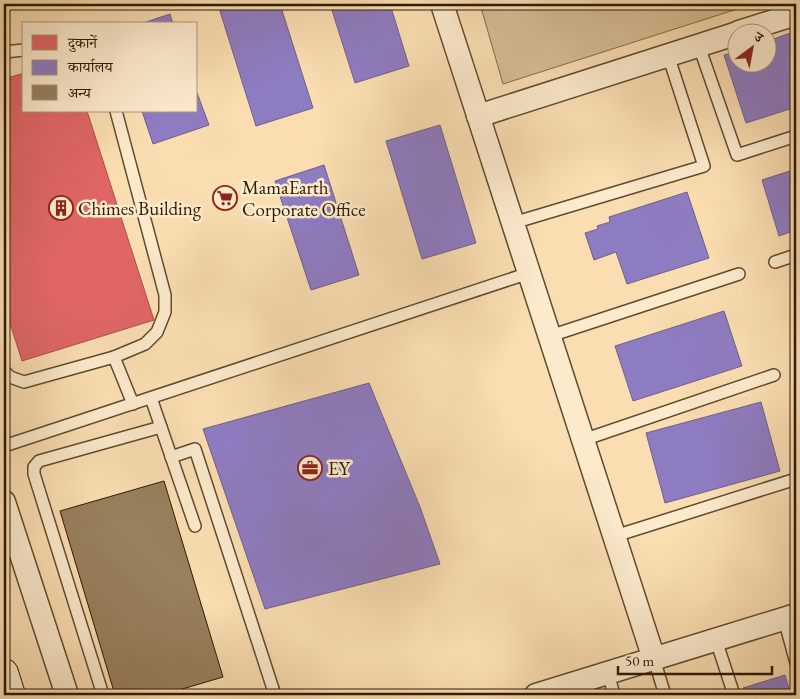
<svg xmlns="http://www.w3.org/2000/svg" width="800" height="699" font-family="'EB Garamond','Noto Serif Devanagari',serif">
<style>
.green{fill:#d7bd94;stroke:#826c4a}
.shops{fill:#e06666;stroke:#ab4f47}
.offices{fill:#8e7cc3;stroke:#715f88}
.building{fill:#98805d;stroke:#2e1a00}
.lines{fill:none;stroke-linecap:round;stroke-linejoin:round}
.lane-casing{stroke:#614b2c;stroke-width:14}
.street-casing{stroke:#614b2c;stroke-width:25}
.secondary-casing{stroke:#2e1a00;stroke-width:30}
.lane{stroke:#fceacd;stroke-width:11}
.street{stroke:#fceacd;stroke-width:22}
.secondary{stroke:#fceacd;stroke-width:28}
.labels{text-anchor:middle;dominant-baseline:central;stroke-width:5;stroke-linejoin:round;paint-order:stroke}
.poi-label{font-size:19px;fill:#2e1a00;stroke:#fceacd;text-anchor:start}
</style>
<rect width="100%" height="100%" fill="#fadeb2"/>
<filter id="stains"><feTurbulence type="fractalNoise" baseFrequency=".004" numOctaves="4"/><feColorMatrix values="0 0 0 0 .2 0 0 0 0 .09 0 0 0 0 .02 0 0 0 .5 -.17"/></filter>
<radialGradient id="worn" r=".72"><stop offset=".6" stop-color="#630" stop-opacity="0"/><stop offset="1" stop-color="#630" stop-opacity=".3"/></radialGradient>
<!-- green -->
<polygon class="green" points="480,4 753,4 503,84"/>
<!-- shops -->
<polygon class="shops" points="24,73 24,111 87,111 154,320 22,361 4,304 4,79"/>
<!-- offices -->
<g class="offices">
<polygon points="234,4 280,4 313,108 256,126 219,8"/>
<polygon points="330,4 390,4 409,66 355,83"/>
<polygon points="170,14 173,24 140,24"/>
<polygon points="796,31 796,107 746,123 724,55 738,51 738,62 768,62 768,41"/>
<polygon points="196,90 209,125 153,144 142,111 196,111"/>
<polygon points="440,125 476,243 422,259 386,141"/>
<polygon points="324,165 359,275 311,290 275,181"/>
<polygon points="796,169 796,230 779,236 762,180"/>
<polygon points="687,192 709,258 627,284 616,252 594,260 585,233 598,229 597,226 610,222 609,217"/>
<polygon points="724,311 742,366 633,401 615,346"/>
<polygon points="369,383 420,507 440,564 265,609 203,429"/>
<polygon points="761,402 780,471 665,503 646,433"/>
<polygon points="785,675 791,695 745,695 743,688"/>
</g>
<!-- building -->
<polygon class="building" points="164,481 223,677 162,695 115,695 60,511"/>
<g class="lines">
<defs>
<g id="lane">
<polyline points="699,46 737,155 796,136"/>
<polyline points="4,52 24,50"/>
<polyline points="116,111 165,295 165,312 157,332 145,344 114,357 133,404"/>
<polyline points="513,223 704,166 668,55"/>
<polyline points="775,262 796,255"/>
<polyline points="550,336 739,274"/>
<polyline points="4,371 10,377 24,382 114,357"/>
<polyline points="151,398 195,526"/>
<polyline points="583,440 774,375"/>
<polyline points="4,446 529,273"/>
<polyline points="171,457 195,449 275,695"/>
<polyline points="615,536 796,479"/>
<polyline points="784,619 796,663"/>
<polyline points="716,640 734,695"/>
<polyline points="654,659 665,695"/>
<polyline points="608,673 614,695"/>
<polyline points="103,695 34,474 34,467 39,461 161,427"/>
</g>
<g id="street">
<polyline points="442,4 654,659"/>
<polyline points="739,32 796,14"/>
<polyline points="478,116 738,33"/>
<polyline points="4,502 67,695"/>
<polyline points="536,695 796,615"/>
</g>
<polyline id="secondary" points="4,673 11,695"/>
</defs>
<!-- lane casing -->
<use href="#lane" class="lane-casing"/>
<!-- street casing -->
<use href="#street" class="street-casing"/>
<!-- secondary casing -->
<use href="#secondary" class="secondary-casing"/>
<!-- lane -->
<use href="#lane" class="lane"/>
<!-- street -->
<use href="#street" class="street"/>
<!-- secondary -->
<use href="#secondary" class="secondary"/>
</g>
<!-- icons -->
<defs>
<symbol id="supermarket-ring" viewBox="-11 -11 22 22"><circle r="9.5" fill="#fceacd" stroke="#8f2418" stroke-width="1.5"/><path d="M-6-5.5h2.5l.6 2H6L4.5 2H-2.5L-4.4-4H-6ZM-1.5 3.2a1.3 1.3 0 1 0 .1 0ZM3 3.2a1.3 1.3 0 1 0 .1 0Z" fill="#8f2418"/></symbol>
<symbol id="building-ring" viewBox="-11 -11 22 22"><circle r="9.5" fill="#fceacd" stroke="#8f2418" stroke-width="1.5"/><path d="M-4-6H4V6H1V3H-1V6H-4ZM-2.5-4.3h1.7v1.8h-1.7ZM.8-4.3h1.7v1.8H.8ZM-2.5-1h1.7V.8h-1.7ZM.8-1h1.7V.8H.8Z" fill="#8f2418"/></symbol>
<symbol id="office-ring" viewBox="-11 -11 22 22"><circle r="9.5" fill="#fceacd" stroke="#8f2418" stroke-width="1.5"/><path d="M-6-3h4V-5.5h4V-3h4V5H-6ZM-1-4.5V-3h2v-1.5ZM-6 0V1H6V0Z" fill="#8f2418"/></symbol>
</defs>
<g fill-rule="evenodd">
<use href="#supermarket-ring" x="211" y="184" width="28" height="28"/>
<use href="#building-ring" x="47" y="194" width="28" height="28"/>
<use href="#office-ring" x="296" y="454" width="28" height="28"/>
</g>
<g class="labels">
<!-- poi labels -->
<g class="poi-label">
<text x="242" y="187">MamaEarth<tspan x="242" dy="22">Corporate Office</tspan></text>
<text x="78" y="208">Chimes Building</text>
<text x="328" y="468">EY</text>
</g>
</g>
<!-- margin -->
<rect width="800" height="699" fill="none" stroke="#fadeb2" stroke-width="20"/>
<rect x="5" y="5" width="790" height="689" fill="none" stroke="#2e1a00" stroke-width="2.5"/>
<rect x="10" y="10" width="780" height="679" fill="none" stroke="#2e1a00"/>
<!-- legend -->
<rect x="22" y="22" width="175" height="90" fill="#fceacd" stroke="#aa977b"/>
<rect x="32" y="35" width="25" height="15" fill="#e06666" stroke="#aa977b"/>
<text x="68" y="48" font-size="15" fill="#2e1a00">दुकानें</text>
<rect x="32" y="60" width="25" height="15" fill="#8e7cc3" stroke="#aa977b"/>
<text x="68" y="72" font-size="15" fill="#2e1a00">कार्यालय</text>
<rect x="32" y="85" width="25" height="15" fill="#98805d" stroke="#aa977b"/>
<text x="68" y="98" font-size="15" fill="#2e1a00">अन्य</text>
<!-- north arrow -->
<g transform="translate(752 48) rotate(32)"><circle r="24" fill="#fceacd" stroke="#aa977b"/>
<path d="M0-4L9 19L0 12L-9 19Z" fill="#8f2418"/>
<text y="-8" font-size="14" font-weight="bold" text-anchor="middle" fill="#2e1a00">उ</text>
</g>
<!-- scale -->
<path d="M618 666v8h154v-8" fill="none" stroke="#2e1a00" stroke-width="2.5"/>
<text x="625" y="666" font-size="15" fill="#2e1a00" stroke="#fceacd" stroke-width="4" paint-order="stroke">50 m</text>
<rect width="100%" height="100%" filter="url(#stains)"/>
<rect width="100%" height="100%" fill="url(#worn)"/>
</svg>
